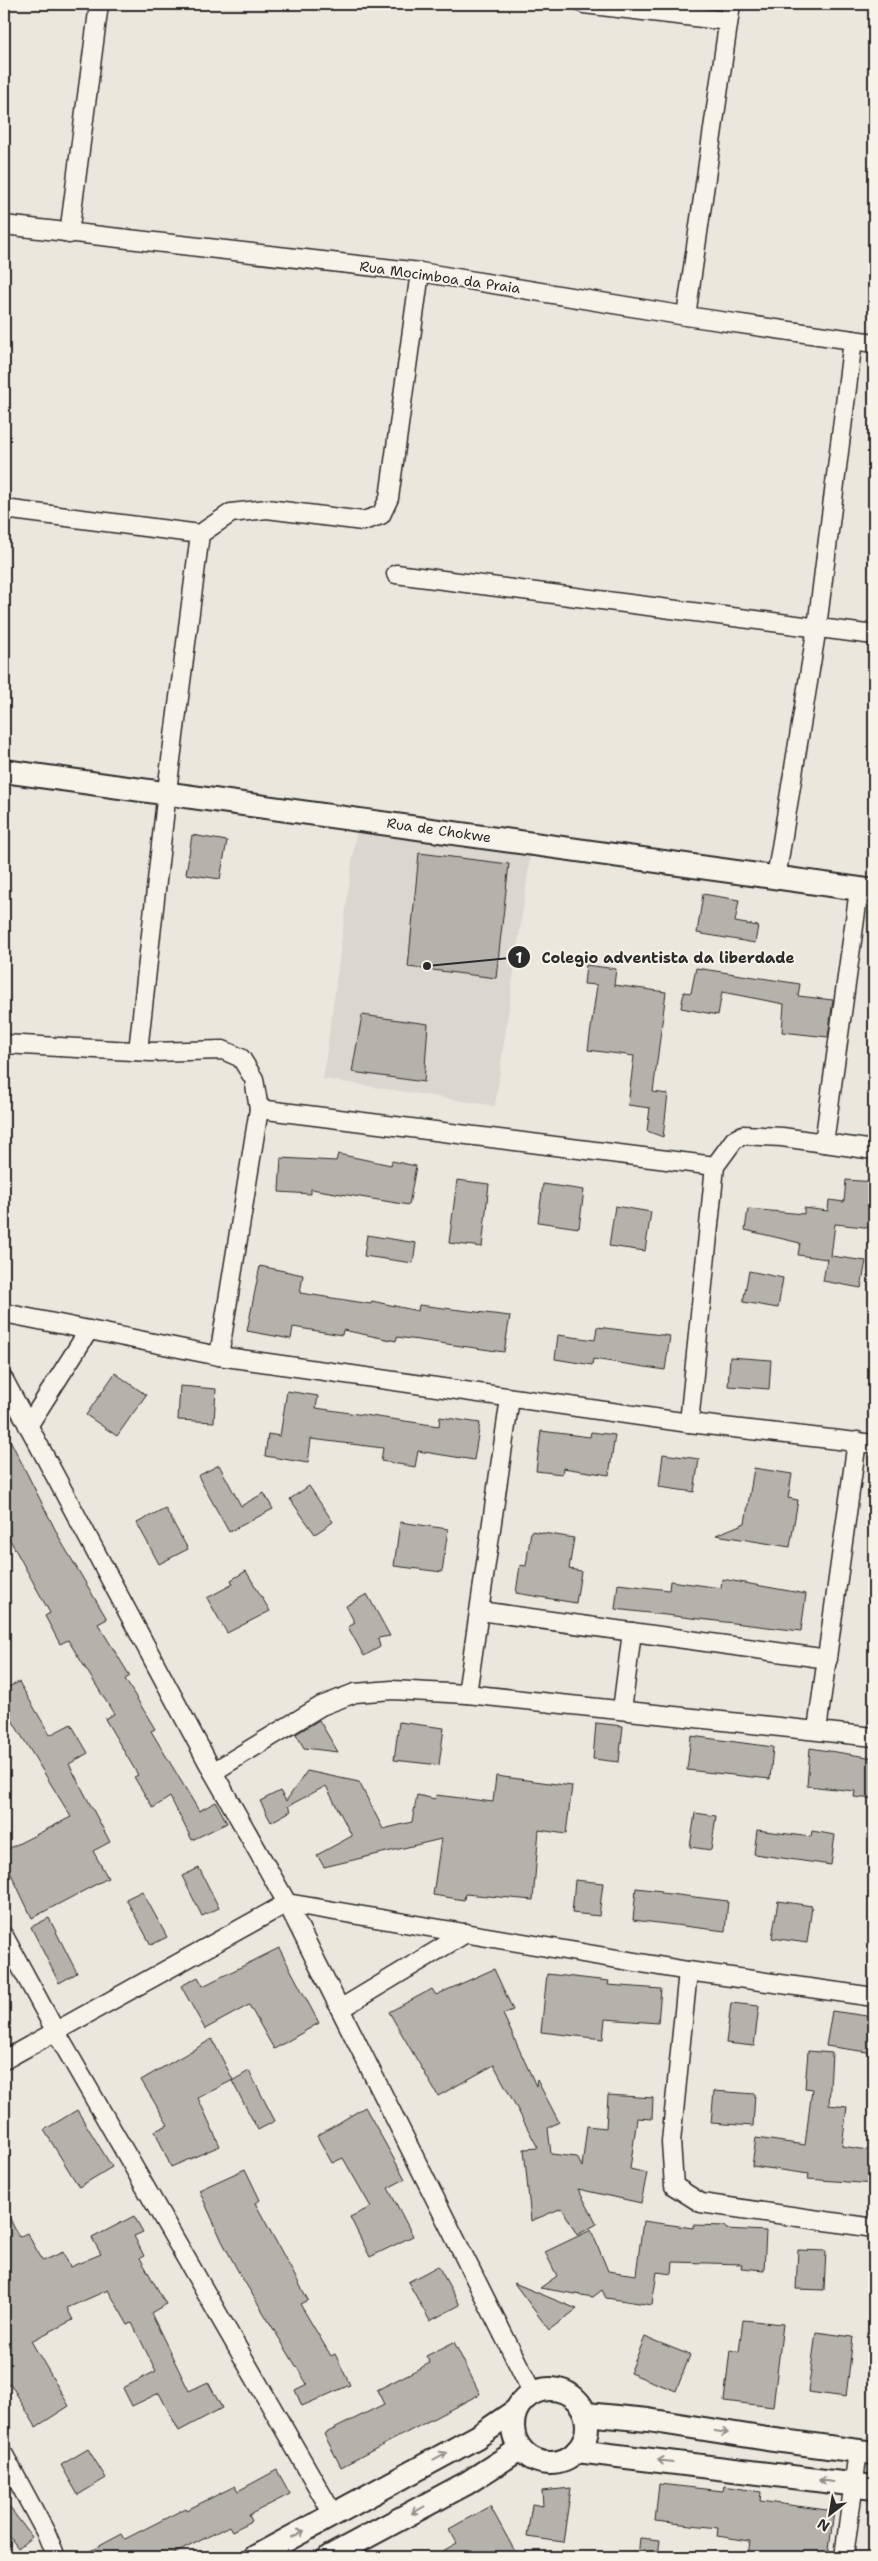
<svg xmlns="http://www.w3.org/2000/svg" width="878" height="2561" font-family="'Shantell Sans',sans-serif">
<style>
.built{fill:#dbd7ce}
.building{fill:#b5b2ab;stroke:#2b2b2b}
.lines{fill:none;stroke-linecap:round;stroke-linejoin:round}
.minor-casing{stroke:#2b2b2b;stroke-width:21}
.tertiary-casing{stroke:#2b2b2b;stroke-width:26}
.minor{stroke:#f7f3e8;stroke-width:18}
.tertiary{stroke:#f7f3e8;stroke-width:22}
.oneway{stroke:#918f8a}
.labels{text-anchor:middle;dominant-baseline:central;stroke-width:4;stroke-linejoin:round;paint-order:stroke}
.street-label{font-size:14px;fill:#2b2b2b;stroke:#f7f3e8}
.leader{fill:none;stroke:#2b2b2b;stroke-width:2}
.callout-dot{fill:#2b2b2b;stroke:#f7f3e8;stroke-width:2}
.mark-label{font-size:15px;text-anchor:middle;font-weight:bold;fill:#fff}
.callout-label{font-size:15px;text-anchor:middle;font-weight:bold;fill:#2b2b2b;stroke:#f7f3e8;stroke-width:4;stroke-linejoin:round;paint-order:stroke}
</style>
<rect width="100%" height="100%" fill="#ebe7dd"/>
<filter id="ink" filterUnits="userSpaceOnUse"><feTurbulence type="fractalNoise" baseFrequency=".02" numOctaves="2"/><feDisplacementMap in="SourceGraphic" scale="10" xChannelSelector="R" yChannelSelector="G"/><feConvolveMatrix kernelMatrix="1 2 1 2 8 2 1 2 1" color-interpolation-filters="sRGB"/></filter>
<g filter="url(#ink)">
<!-- built -->
<polygon class="built" points="357,825 531,852 495,1106 323,1079"/>
<!-- building -->
<g class="building">
<polygon points="192,835 227,841 220,879 186,874"/>
<polygon points="419,853 509,864 496,978 408,967"/>
<polygon points="703,894 739,900 735,922 758,926 755,943 697,933"/>
<polygon points="586,965 616,969 614,985 666,992 653,1092 668,1094 663,1137 647,1131 650,1108 628,1105 634,1056 588,1050 597,985 584,984"/>
<polygon points="696,968 800,984 798,996 833,1000 828,1037 782,1032 784,1004 722,992 718,1015 681,1008 684,992 691,993"/>
<polygon points="362,1015 428,1024 424,1082 352,1072"/>
<polygon points="338,1154 391,1165 392,1161 416,1166 409,1205 311,1189 311,1194 279,1192 281,1158 336,1161"/>
<polygon points="457,1180 489,1184 482,1247 449,1243"/>
<polygon points="846,1180 874,1182 874,1228 835,1224 831,1256 866,1261 861,1288 823,1281 827,1259 798,1255 800,1243 745,1230 748,1209 804,1214 804,1208 828,1211 829,1200 844,1202"/>
<polygon points="543,1184 584,1190 579,1228 538,1222"/>
<polygon points="615,1206 651,1212 645,1251 609,1246"/>
<polygon points="367,1235 416,1243 413,1263 364,1256"/>
<polygon points="260,1266 303,1275 300,1293 371,1304 372,1301 418,1311 419,1305 510,1316 504,1352 397,1337 396,1341 343,1330 342,1335 293,1327 291,1339 247,1331"/>
<polygon points="749,1271 783,1278 778,1308 743,1302"/>
<polygon points="597,1327 670,1336 665,1370 593,1359 592,1365 555,1359 558,1335 595,1340"/>
<polygon points="730,1357 771,1360 769,1389 728,1386"/>
<polygon points="115,1373 146,1395 117,1436 86,1415"/>
<polygon points="180,1386 216,1389 214,1422 178,1420"/>
<polygon points="287,1391 318,1396 316,1408 439,1426 440,1417 480,1423 474,1460 418,1451 415,1467 381,1461 383,1448 311,1439 308,1463 265,1456 268,1434 280,1436"/>
<polygon points="4,1428 62,1543 107,1619 98,1624 130,1676 125,1679 155,1729 151,1731 199,1811 216,1802 227,1823 192,1840 170,1797 153,1808 134,1777 138,1775 105,1719 114,1714 68,1640 60,1644 45,1616 50,1613 4,1529"/>
<polygon points="541,1431 590,1437 591,1432 615,1435 609,1475 563,1468 562,1474 536,1471"/>
<polygon points="663,1454 699,1459 694,1492 659,1487"/>
<polygon points="219,1465 241,1506 264,1493 273,1509 229,1532 198,1476"/>
<polygon points="754,1468 792,1474 788,1498 798,1500 790,1547 716,1535 745,1523"/>
<polygon points="309,1486 333,1522 315,1534 290,1499"/>
<polygon points="165,1508 188,1549 159,1564 137,1523"/>
<polygon points="400,1522 448,1529 442,1572 394,1566"/>
<polygon points="531,1531 574,1538 569,1569 581,1571 576,1603 516,1593 520,1565 526,1566"/>
<polygon points="246,1571 270,1611 227,1633 207,1598 233,1584 231,1580"/>
<polygon points="722,1579 806,1594 801,1631 615,1609 618,1584 669,1590 670,1581 721,1588"/>
<polygon points="367,1594 390,1636 378,1638 380,1647 364,1656 348,1627 355,1623 346,1606"/>
<polygon points="19,1682 50,1735 71,1724 88,1753 69,1764 110,1842 93,1851 108,1878 32,1918 4,1859 4,1851 71,1817 4,1707 4,1689"/>
<polygon points="319,1720 338,1752 304,1748 296,1734"/>
<polygon points="399,1722 444,1728 439,1765 394,1760"/>
<polygon points="596,1723 623,1726 619,1762 593,1759"/>
<polygon points="691,1736 773,1747 770,1779 687,1770"/>
<polygon points="810,1748 874,1758 874,1799 854,1797 855,1791 807,1786"/>
<polygon points="307,1771 359,1782 383,1829 412,1822 417,1795 435,1799 436,1795 493,1802 496,1776 572,1786 566,1834 539,1830 533,1900 465,1894 464,1900 433,1895 441,1839 324,1867 317,1855 352,1836 326,1786 288,1806 291,1811 271,1822 260,1801 280,1791 286,1801"/>
<polygon points="695,1813 716,1816 711,1850 690,1847"/>
<polygon points="757,1830 811,1837 812,1831 835,1835 831,1865 754,1854"/>
<polygon points="199,1868 219,1908 202,1916 182,1876"/>
<polygon points="575,1880 603,1883 599,1916 572,1913"/>
<polygon points="636,1888 662,1891 661,1893 728,1901 725,1931 633,1920"/>
<polygon points="142,1891 167,1937 151,1945 126,1899"/>
<polygon points="778,1901 812,1906 807,1943 772,1938"/>
<polygon points="49,1918 77,1973 59,1983 31,1927"/>
<polygon points="279,1948 319,2023 274,2049 249,2005 205,2029 181,1986 198,1977 203,1986"/>
<polygon points="494,1969 513,2010 503,2014 536,2086 537,2080 559,2122 548,2128 551,2154 577,2157 582,2167 587,2126 606,2128 608,2095 653,2098 652,2119 637,2118 630,2169 647,2173 641,2203 578,2189 597,2224 577,2235 562,2208 531,2221 524,2149 538,2148 494,2065 438,2096 389,2012 432,1989 436,1995"/>
<polygon points="547,1974 609,1981 608,1985 661,1989 658,2023 605,2019 603,2039 541,2032"/>
<polygon points="731,2003 759,2006 754,2046 726,2043"/>
<polygon points="832,2011 874,2017 874,2053 826,2046"/>
<polygon points="212,2039 233,2080 198,2098 220,2146 171,2167 155,2131 168,2125 141,2080"/>
<polygon points="808,2051 832,2053 829,2105 847,2107 842,2146 874,2151 874,2184 808,2179 809,2174 752,2166 756,2138 805,2145 812,2089 805,2088"/>
<polygon points="249,2071 275,2121 258,2130 232,2081"/>
<polygon points="714,2091 755,2094 753,2126 711,2123"/>
<polygon points="365,2107 405,2179 388,2188 413,2236 370,2257 350,2217 371,2207 343,2158 332,2163 317,2136"/>
<polygon points="77,2110 112,2167 79,2187 44,2130"/>
<polygon points="245,2169 260,2200 255,2203 308,2300 300,2304 331,2356 335,2354 350,2385 302,2406 295,2390 307,2384 238,2271 222,2241 199,2190"/>
<polygon points="4,2207 19,2237 27,2233 43,2261 63,2252 70,2267 101,2254 92,2238 134,2216 143,2232 134,2236 144,2256 140,2258 166,2304 151,2313 189,2391 208,2382 222,2408 179,2431 159,2393 132,2406 123,2388 156,2371 132,2323 128,2325 108,2290 67,2308 73,2320 31,2341 69,2406 36,2427 10,2383 4,2387"/>
<polygon points="643,2221 693,2228 693,2225 726,2226 726,2229 766,2231 764,2270 741,2268 742,2264 673,2262 672,2274 657,2272 652,2305 606,2298 602,2290 593,2297 540,2288 557,2276 545,2252 591,2230 608,2271 636,2275"/>
<polygon points="798,2250 826,2251 824,2290 796,2289"/>
<polygon points="438,2266 460,2305 430,2321 408,2282"/>
<polygon points="514,2283 577,2309 549,2330"/>
<polygon points="743,2320 783,2324 773,2407 724,2401 730,2350 739,2352"/>
<polygon points="816,2332 853,2337 846,2397 808,2392"/>
<polygon points="645,2337 690,2355 676,2391 630,2373"/>
<polygon points="454,2342 480,2394 341,2467 324,2434 384,2404 377,2390 430,2363 426,2356"/>
<polygon points="88,2449 106,2478 78,2495 61,2465"/>
<polygon points="277,2470 290,2494 249,2515 252,2521 232,2531 229,2526 168,2557 79,2557 122,2534 125,2539 186,2508 187,2510 235,2486 238,2491"/>
<polygon points="659,2484 723,2491 724,2486 761,2492 760,2501 834,2511 828,2557 748,2557 750,2541 717,2536 718,2528 655,2521"/>
<polygon points="571,2488 563,2542 527,2537 532,2504 543,2506 542,2491"/>
<polygon points="4,2500 32,2537 18,2548 4,2529"/>
<polygon points="490,2506 518,2557 432,2557 457,2543 449,2529"/>
<polygon points="640,2538 660,2540 658,2557 638,2557"/>
</g>
<g class="lines">
<defs>
<g id="minor">
<polyline points="584,4 728,21"/>
<polyline points="4,225 420,272 686,316 874,343"/>
<polyline points="69,234 99,4"/>
<polyline points="686,316 731,4"/>
<polyline points="4,509 200,534 231,513 267,509 363,521 381,515 389,498 420,272"/>
<polyline points="396,574 874,635"/>
<polyline points="776,878 817,627 853,340"/>
<polyline points="4,1044 151,1052 223,1050 241,1058 254,1079 259,1109 219,1356"/>
<polyline points="138,1051 167,791 200,534"/>
<polyline points="259,1109 715,1166"/>
<polyline points="824,1143 859,890"/>
<polyline points="4,1313 219,1356 689,1423 874,1444"/>
<polyline points="4,1380 213,1772 287,1903 532,2392"/>
<polyline points="689,1423 715,1166 734,1140 743,1135 782,1137 874,1150"/>
<polyline points="28,1426 89,1330"/>
<polyline points="480,1611 828,1659"/>
<polyline points="467,1694 510,1398"/>
<polyline points="622,1710 632,1632"/>
<polyline points="817,1730 857,1441"/>
<polyline points="213,1772 321,1706 355,1693 392,1690 467,1694 874,1737"/>
<polyline points="4,1936 56,2032 333,2514"/>
<polyline points="688,1971 671,2142 674,2186 701,2203 874,2228"/>
<polyline points="340,2009 466,1933"/>
<polyline points="4,2060 287,1903 688,1971 874,1997"/>
<polyline points="4,2455 47,2535 56,2557"/>
<polyline points="844,2557 858,2451"/>
</g>
<g id="tertiary">
<polyline points="4,771 874,891"/>
<circle cx="550" cy="2426" r="37"/>
<polyline points="586,2414 648,2420 767,2439 874,2453"/>
<polyline points="577,2451 874,2487"/>
<polyline points="255,2557 477,2437 515,2411"/>
<polyline points="329,2557 467,2483 520,2449"/>
</g>
</defs>
<!-- minor casing -->
<use href="#minor" class="minor-casing"/>
<!-- tertiary casing -->
<use href="#tertiary" class="tertiary-casing"/>
<!-- minor -->
<use href="#minor" class="minor"/>
<!-- tertiary -->
<use href="#tertiary" class="tertiary"/>
</g>
<!-- one-way arrows -->
<defs><path id="oneway-shaft" d="M-6 0H5M1.5-3L5.5 0L1.5 3" fill="none" stroke-width="1.6" stroke-linecap="round" stroke-linejoin="round" transform="scale(1.25)"/></defs>
<g class="oneway">
<use href="#oneway-shaft" transform="translate(721 2432) rotate(9)"/>
<use href="#oneway-shaft" transform="translate(440 2456) rotate(-28)"/>
<use href="#oneway-shaft" transform="translate(665 2461) rotate(-173)"/>
<use href="#oneway-shaft" transform="translate(826 2481) rotate(-173)"/>
<use href="#oneway-shaft" transform="translate(418 2510) rotate(151)"/>
<use href="#oneway-shaft" transform="translate(298 2534) rotate(-29)"/>
</g>
</g>
<g class="labels">
<!-- street labels -->
<g class="street-label">
<text transform="translate(440 277) rotate(8)">Rua Mocimboa da Praia</text>
<text transform="translate(439 830) rotate(8)">Rua de Chokwe</text>
</g>
</g>
<!-- callouts -->
<path class="leader" d="M427 966L519 957"/>
<g class="callout-dot">
<circle cx="427" cy="966" r="5"/>
<circle cx="519" cy="957" r="12"/>
</g>
<g class="mark-label">
<text x="519" y="963">1</text>
</g>
<g class="callout-label">
<text x="668" y="963">Colegio adventista da liberdade</text>
</g>
<!-- margin -->
<rect width="878" height="2561" fill="none" stroke="#f7f3e8" stroke-width="20"/>
<rect x="10" y="10" width="858" height="2541" fill="none" stroke="#2b2b2b" stroke-width="2" filter="url(#ink)"/>
<!-- north arrow -->
<g transform="translate(830 2514) rotate(211)" stroke="#f7f3e8" stroke-width="4" paint-order="stroke">
<path d="M0-4L9 19L0 12L-9 19Z" fill="#2b2b2b"/>
<text y="-8" font-size="14" font-weight="bold" text-anchor="middle" fill="#2b2b2b">N</text>
</g>
</svg>
